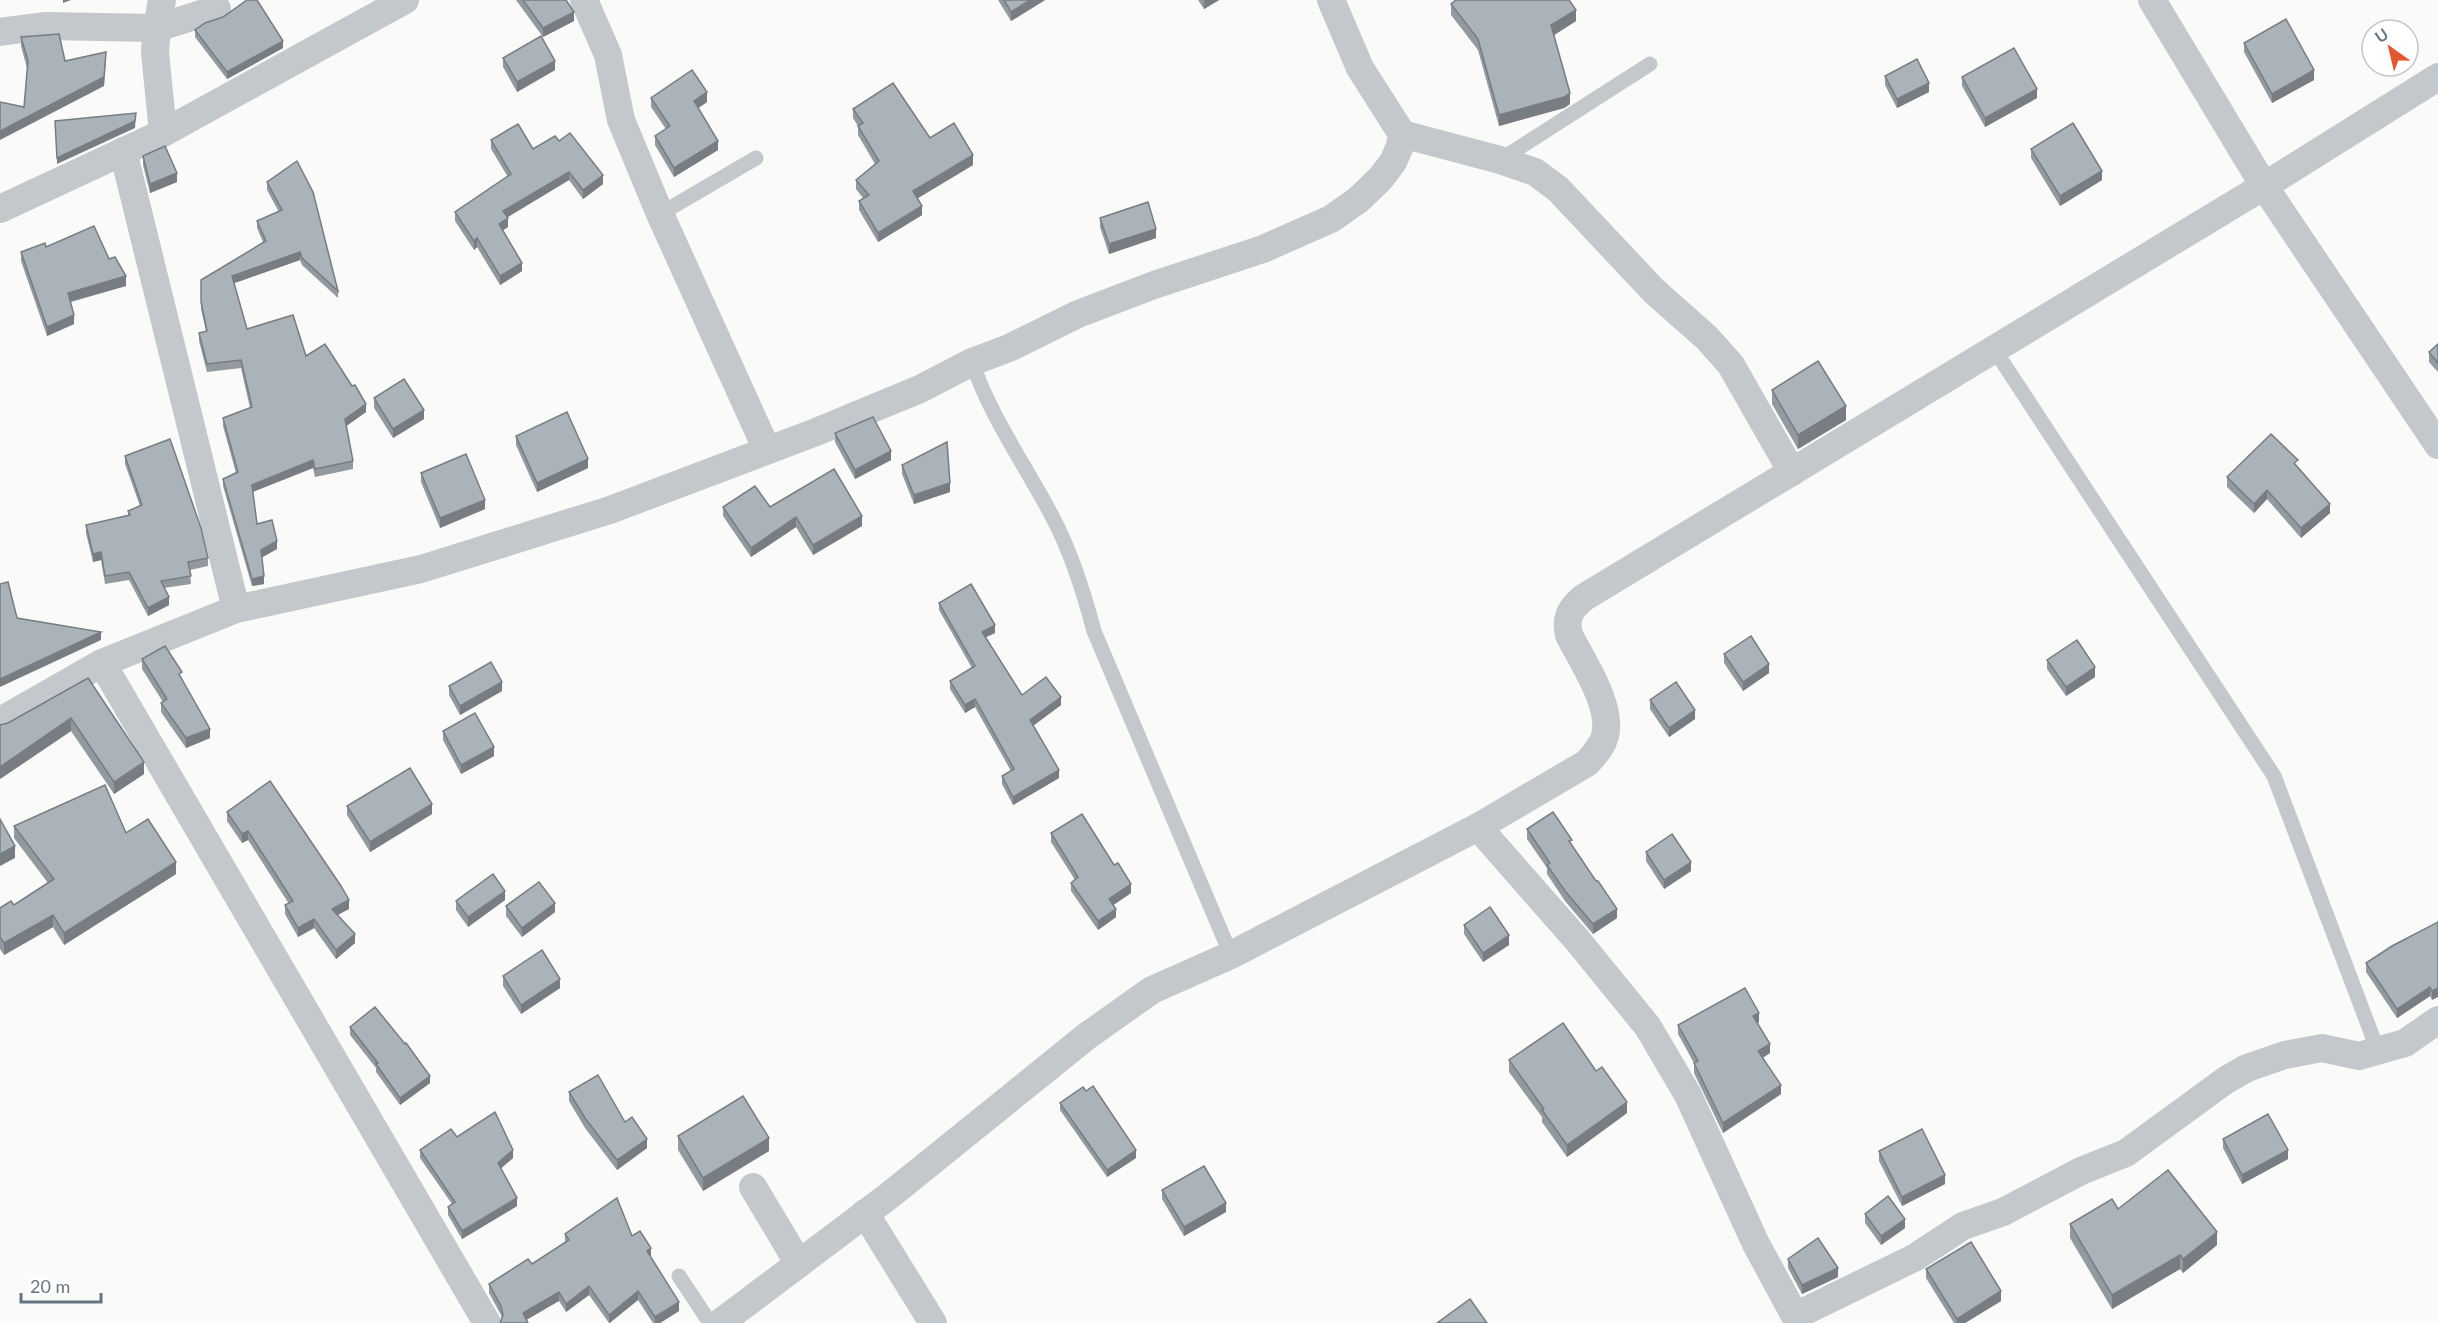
<svg xmlns="http://www.w3.org/2000/svg" width="2438" height="1323" font-family="Lato,sans-serif">
<style>
.lines{fill:none;stroke-linecap:round;stroke-linejoin:round}
.lane{stroke:#c3c8cc;stroke-width:15}
.street{stroke:#c3c8cc;stroke-width:28}
.wall{fill:#929a9f}
.shaded-wall{fill:#777d82}
.building{fill:#aab3b9;stroke:#777d82;stroke-width:1.5}
</style>
<rect width="100%" height="100%" fill="#fafaf8"/>
<g class="lines">
<!-- lane -->
<g class="lane">
<polyline points="1500,160 1650,64"/>
<polyline points="660,214 756,158"/>
<polyline points="1994,349 2274,776 2378,1051"/>
<path d="M972 362C991 418 1026 466 1053 518 1072 554 1084 593 1094 631L1231 955"/>
<polyline points="679,1276 710,1323"/>
</g>
<!-- street -->
<g class="street">
<polyline points="584,0 608,55 621,120 660,214 767,450"/>
<polyline points="2152,0 2264,186 2438,445"/>
<polyline points="157,28 217,9"/>
<polyline points="157,28 162,0"/>
<polyline points="0,32 44,26 157,28 155,52 163,133"/>
<polyline points="1402,134 1500,160 1535,172 1558,189 1654,291 1707,338 1731,365 1792,472"/>
<polyline points="123,151 236,609"/>
<polyline points="0,209 163,133 405,0"/>
<polyline points="102,663 487,1323"/>
<polyline points="0,721 102,663 236,609 421,569 610,510 816,432 920,389 972,362 1009,348 1078,314 1154,285 1263,249 1331,219 1358,200 1380,179 1393,162 1400,146 1402,134 1360,68 1331,0"/>
<polyline points="1478,827 1578,941 1648,1027 1688,1095 1756,1244 1795,1316 1914,1258 1963,1226 2003,1212 2081,1171 2126,1153 2226,1080 2247,1068 2285,1055 2322,1048 2359,1056 2405,1043 2438,1020"/>
<polyline points="753,1187 799,1264"/>
<polyline points="865,1213 933,1323"/>
<path d="M720 1323 890 1195 1087 1036 1152 990 1231 955 1478 827 1587 763C1594 755 1602 747 1605 736 1613 706 1582 661 1569 635 1565 618 1570 609 1583 598L2264 186 2438 77"/>
</g>
</g>
<!-- wall -->
<g class="wall">
<polygon points="516,0 566,0 574,21 543,37"/>
<polygon points="998,0 1045,0 1011,21"/>
<polygon points="1198,0 1219,0 1204,9"/>
<polygon points="1451,4 1576,21 1554,35 1570,104 1564,108 1499,126 1478,50 1451,15"/>
<polygon points="195,30 283,48 227,79 195,37"/>
<polygon points="21,37 65,61 106,61 104,86 24,107 27,68 21,46"/>
<polygon points="2244,43 2314,80 2272,103 2244,52"/>
<polygon points="503,58 555,70 517,92 503,67"/>
<polygon points="1885,76 1929,92 1897,108 1885,85"/>
<polygon points="1962,77 2037,98 1985,127 1962,86"/>
<polygon points="651,98 707,102 698,108 718,150 674,177 655,145 655,136 666,129 651,107"/>
<polygon points="853,109 930,138 973,165 918,198 922,215 878,242 859,210 859,201 863,198 856,189 856,180 875,164 858,135 858,126 853,118"/>
<polygon points="491,140 533,149 559,141 603,184 583,199 569,180 507,217 508,227 503,230 522,271 500,285 477,247 474,250 455,221 455,212 508,177 491,149"/>
<polygon points="2031,149 2102,180 2060,206 2031,158"/>
<polygon points="143,156 177,182 150,193 143,165"/>
<polygon points="267,182 338,291 338,298 302,265 300,260 234,283 247,329 306,356 366,412 346,426 353,461 353,469 315,477 313,468 253,492 257,524 277,549 262,557 264,584 252,586 223,486 223,479 236,473 223,426 223,418 250,408 241,368 207,372 199,341 199,333 206,331 201,309 201,280 263,242 257,228 257,221 279,212 267,190"/>
<polygon points="1100,218 1156,238 1109,254 1100,227"/>
<polygon points="46,247 109,259 126,286 71,302 74,324 47,336 21,261 21,252"/>
<polygon points="2438,344 2438,372 2429,362 2429,352"/>
<polygon points="1772,390 1846,420 1798,449 1772,404"/>
<polygon points="374,398 424,419 393,438 374,408"/>
<polygon points="835,433 891,460 855,479 835,442"/>
<polygon points="516,436 588,468 537,492 516,445"/>
<polygon points="125,456 208,558 208,566 190,570 191,584 164,588 169,605 148,616 129,580 105,584 101,560 93,562 86,533 86,525 128,515 128,511 140,506 125,464"/>
<polygon points="902,465 950,492 914,504 902,474"/>
<polygon points="2298,467 2330,513 2301,538 2267,499 2254,513 2227,487 2227,477"/>
<polygon points="421,473 485,509 440,528 421,482"/>
<polygon points="723,507 770,507 862,526 813,555 796,527 751,557 723,516"/>
<polygon points="939,603 995,633 986,637 1022,695 1061,705 1033,726 1059,778 1013,805 1002,784 1002,776 1011,771 975,707 965,713 950,689 950,681 972,668 939,610"/>
<polygon points="1724,654 1769,673 1743,691 1724,663"/>
<polygon points="142,659 182,679 210,738 186,748 161,712 161,703 163,702 142,669"/>
<polygon points="2047,660 2095,677 2066,696 2047,669"/>
<polygon points="88,678 144,774 114,794 71,731 0,779 0,725 8,723"/>
<polygon points="449,686 502,691 460,715 449,695"/>
<polygon points="1650,700 1695,719 1669,737 1650,709"/>
<polygon points="443,731 494,756 461,774 443,740"/>
<polygon points="347,806 432,814 370,852 347,815"/>
<polygon points="227,812 349,909 337,915 355,943 336,959 314,928 298,937 285,914 285,905 289,904 248,840 242,843 227,821"/>
<polygon points="14,826 126,833 176,874 64,945 53,927 4,955 0,949 0,908 14,905 48,883 14,838"/>
<polygon points="1527,829 1572,846 1617,918 1593,934 1565,901 1547,874 1547,868 1527,839"/>
<polygon points="1051,833 1131,893 1113,905 1116,917 1098,930 1071,891 1071,883 1075,880 1051,842"/>
<polygon points="1646,852 1691,871 1664,889 1646,861"/>
<polygon points="505,900 468,927 456,910 456,901"/>
<polygon points="506,906 555,912 522,937 506,916"/>
<polygon points="2438,922 2432,1000 2430,996 2397,1018 2366,972 2366,963"/>
<polygon points="1464,925 1509,945 1483,962 1464,934"/>
<polygon points="503,976 560,988 521,1014 503,986"/>
<polygon points="1759,1022 1758,1023 1770,1053 1763,1058 1781,1094 1723,1133 1694,1073 1694,1063 1678,1034 1678,1025"/>
<polygon points="350,1027 430,1083 400,1105 376,1072 376,1068 350,1035"/>
<polygon points="1509,1060 1596,1071 1627,1113 1567,1157 1542,1122 1542,1117 1509,1072"/>
<polygon points="569,1092 625,1122 647,1148 617,1170 585,1128 569,1101"/>
<polygon points="1060,1103 1136,1158 1107,1177 1060,1110"/>
<polygon points="678,1136 769,1151 703,1191 678,1150"/>
<polygon points="457,1137 513,1158 501,1168 517,1206 462,1239 448,1215 448,1207 452,1204 420,1158 420,1150"/>
<polygon points="2223,1139 2288,1159 2242,1184 2223,1148"/>
<polygon points="1879,1151 1945,1184 1902,1206 1879,1161"/>
<polygon points="1162,1190 1226,1212 1184,1236 1162,1199"/>
<polygon points="2118,1209 2217,1245 2183,1273 2180,1269 2112,1309 2070,1238 2070,1224"/>
<polygon points="1865,1214 1905,1228 1881,1245 1865,1223"/>
<polygon points="565,1234 632,1236 651,1257 679,1311 660,1323 653,1323 638,1300 610,1323 609,1323 589,1295 566,1312 559,1301 502,1318 501,1315 489,1293 489,1284 532,1264 565,1242"/>
<polygon points="1788,1259 1838,1277 1802,1294 1788,1268"/>
<polygon points="1926,1269 2001,1301 1965,1323 1954,1323 1926,1278"/>
</g>
<!-- shaded-wall -->
<g class="shaded-wall">
<polygon points="63,0 71,0 63,3"/>
<polygon points="1030,0 1045,0 1011,21 1011,12"/>
<polygon points="1204,0 1219,0 1204,9"/>
<polygon points="1576,10 1576,21 1551,37 1551,25"/>
<polygon points="574,12 574,21 543,37 543,28"/>
<polygon points="283,41 283,48 227,79 227,72"/>
<polygon points="106,52 104,86 0,140 0,131"/>
<polygon points="555,61 555,70 517,92 517,82"/>
<polygon points="2314,70 2314,80 2272,103 2272,94"/>
<polygon points="1929,83 1929,92 1897,108 1897,99"/>
<polygon points="2037,89 2037,98 1985,127 1985,118"/>
<polygon points="707,92 707,102 694,111 694,101"/>
<polygon points="1570,93 1570,104 1564,108 1499,126 1499,115"/>
<polygon points="136,113 135,128 57,164 57,158"/>
<polygon points="718,141 718,150 674,177 674,168"/>
<polygon points="973,155 973,165 913,201 913,191"/>
<polygon points="2102,171 2102,180 2060,206 2060,196"/>
<polygon points="569,172 569,180 503,220 503,211"/>
<polygon points="177,173 177,182 150,193 150,184"/>
<polygon points="603,175 603,184 583,199 583,190"/>
<polygon points="922,206 922,215 878,242 878,233"/>
<polygon points="508,218 508,227 499,233 499,224"/>
<polygon points="1156,229 1156,238 1109,254 1109,244"/>
<polygon points="477,238 477,247 474,250 474,241"/>
<polygon points="300,252 300,260 232,284 232,276"/>
<polygon points="522,263 522,271 500,285 500,276"/>
<polygon points="126,276 126,286 68,302 68,293"/>
<polygon points="74,315 74,324 47,336 47,327"/>
<polygon points="366,404 366,412 345,427 345,419"/>
<polygon points="1846,406 1846,420 1798,449 1798,435"/>
<polygon points="424,410 424,419 393,438 393,429"/>
<polygon points="891,451 891,460 855,479 855,470"/>
<polygon points="588,459 588,468 537,492 537,483"/>
<polygon points="313,460 313,468 252,492 252,485"/>
<polygon points="950,483 950,492 914,504 914,495"/>
<polygon points="2267,490 2267,499 2254,513 2254,504"/>
<polygon points="485,500 485,509 440,528 440,518"/>
<polygon points="2330,504 2330,513 2301,538 2301,528"/>
<polygon points="862,516 862,526 813,555 813,545"/>
<polygon points="796,517 796,527 751,557 751,548"/>
<polygon points="277,541 277,549 261,558 261,550"/>
<polygon points="101,552 101,560 93,562 93,554"/>
<polygon points="264,576 264,584 252,586 252,579"/>
<polygon points="169,597 169,605 148,616 148,608"/>
<polygon points="995,625 995,633 982,639 982,632"/>
<polygon points="101,632 101,640 0,687 0,679"/>
<polygon points="1769,664 1769,673 1743,691 1743,682"/>
<polygon points="2095,667 2095,677 2066,696 2066,687"/>
<polygon points="502,682 502,691 460,715 460,706"/>
<polygon points="1061,697 1061,705 1030,728 1030,720"/>
<polygon points="975,699 975,707 965,713 965,705"/>
<polygon points="1695,710 1695,719 1669,737 1669,728"/>
<polygon points="71,718 71,731 0,779 0,767"/>
<polygon points="210,729 210,738 186,748 186,738"/>
<polygon points="494,747 494,756 461,774 461,765"/>
<polygon points="144,762 144,774 114,794 114,782"/>
<polygon points="1059,770 1059,778 1013,805 1013,797"/>
<polygon points="432,804 432,814 370,852 370,842"/>
<polygon points="248,831 248,840 242,843 242,834"/>
<polygon points="15,846 15,858 0,866 0,854"/>
<polygon points="176,862 176,874 64,945 64,933"/>
<polygon points="1691,862 1691,871 1664,889 1664,880"/>
<polygon points="1131,884 1131,893 1109,908 1109,899"/>
<polygon points="505,891 505,900 468,927 468,917"/>
<polygon points="349,900 349,909 332,918 332,909"/>
<polygon points="555,903 555,912 522,937 522,928"/>
<polygon points="1116,909 1116,917 1098,930 1098,921"/>
<polygon points="1617,909 1617,918 1593,934 1593,924"/>
<polygon points="53,915 53,927 4,955 4,943"/>
<polygon points="314,919 314,928 298,937 298,928"/>
<polygon points="355,934 355,943 336,959 336,950"/>
<polygon points="1509,935 1509,945 1483,962 1483,953"/>
<polygon points="560,979 560,988 521,1014 521,1005"/>
<polygon points="2430,987 2430,996 2397,1018 2397,1009"/>
<polygon points="2438,988 2438,997 2432,1000 2432,991"/>
<polygon points="1759,1013 1759,1022 1753,1025 1753,1016"/>
<polygon points="1770,1044 1770,1053 1758,1060 1758,1051"/>
<polygon points="430,1076 430,1083 400,1105 400,1098"/>
<polygon points="1781,1085 1781,1094 1723,1133 1723,1123"/>
<polygon points="1627,1102 1627,1113 1567,1157 1567,1145"/>
<polygon points="769,1138 769,1151 703,1191 703,1178"/>
<polygon points="647,1139 647,1148 617,1170 617,1160"/>
<polygon points="513,1150 513,1158 498,1171 498,1163"/>
<polygon points="1136,1150 1136,1158 1107,1177 1107,1170"/>
<polygon points="2288,1150 2288,1159 2242,1184 2242,1175"/>
<polygon points="1945,1175 1945,1184 1902,1206 1902,1197"/>
<polygon points="517,1198 517,1206 462,1239 462,1231"/>
<polygon points="1226,1203 1226,1212 1184,1236 1184,1227"/>
<polygon points="1905,1219 1905,1228 1881,1245 1881,1236"/>
<polygon points="2217,1232 2217,1245 2183,1273 2183,1259"/>
<polygon points="651,1248 651,1257 647,1251"/>
<polygon points="2180,1255 2180,1269 2112,1309 2112,1295"/>
<polygon points="1838,1268 1838,1277 1802,1294 1802,1285"/>
<polygon points="589,1286 589,1295 566,1312 566,1304"/>
<polygon points="638,1291 638,1300 609,1323 609,1315"/>
<polygon points="2001,1291 2001,1301 1965,1323 1957,1323 1957,1319"/>
<polygon points="559,1292 559,1301 523,1322 523,1313"/>
<polygon points="679,1302 679,1311 660,1323 655,1323 655,1317"/>
</g>
<!-- building -->
<g class="building">
<polygon points="247,0 257,0 283,41 227,72 195,30 205,23 223,17"/>
<polygon points="523,0 566,0 574,12 543,28"/>
<polygon points="1004,0 1030,0 1011,12"/>
<polygon points="1456,0 1569,0 1576,10 1551,25 1570,93 1564,97 1499,115 1478,39 1451,4"/>
<polygon points="2286,19 2314,70 2272,94 2244,43"/>
<polygon points="59,34 65,61 106,52 104,77 0,131 0,102 24,107 28,61 21,37"/>
<polygon points="541,36 555,61 517,82 503,58"/>
<polygon points="2014,48 2037,89 1985,118 1962,77"/>
<polygon points="1917,59 1929,83 1897,99 1885,76"/>
<polygon points="692,70 707,92 694,101 718,141 674,168 655,136 670,126 651,98"/>
<polygon points="893,83 930,138 954,123 973,155 913,191 922,206 878,233 859,201 869,195 856,180 879,161 858,126 863,123 853,109"/>
<polygon points="136,113 135,121 57,158 55,121"/>
<polygon points="2073,123 2102,171 2060,196 2031,149"/>
<polygon points="518,124 533,149 555,136 559,141 570,133 603,175 583,190 569,172 503,211 508,218 499,224 522,263 500,276 477,238 474,241 455,212 511,174 491,140"/>
<polygon points="165,146 177,173 150,184 143,156"/>
<polygon points="297,161 313,192 338,291 302,258 300,252 232,276 247,329 293,315 306,356 325,344 352,386 355,385 366,404 345,419 353,461 315,469 313,460 252,485 257,524 272,520 277,541 261,550 264,576 252,579 223,479 238,472 223,418 252,407 241,360 207,364 199,333 207,331 201,302 201,280 266,241 257,221 282,210 267,182"/>
<polygon points="1148,202 1156,229 1109,244 1100,218"/>
<polygon points="94,226 109,259 115,257 126,276 68,293 74,315 47,327 21,252 45,243 46,247"/>
<polygon points="2438,344 2438,363 2429,352"/>
<polygon points="1818,361 1846,406 1798,435 1772,390"/>
<polygon points="404,379 424,410 393,429 374,398"/>
<polygon points="567,412 588,459 537,483 516,436"/>
<polygon points="873,417 891,451 855,470 835,433"/>
<polygon points="2271,434 2298,460 2294,463 2330,504 2301,528 2267,490 2254,504 2227,477"/>
<polygon points="170,439 201,528 208,558 188,562 191,576 161,581 169,597 148,608 129,572 105,576 101,552 93,554 86,525 130,515 128,511 142,505 125,456"/>
<polygon points="947,442 950,483 914,495 902,465"/>
<polygon points="466,454 485,500 440,518 421,473"/>
<polygon points="834,469 862,516 813,545 796,517 751,548 723,507 755,486 770,507"/>
<polygon points="8,582 17,618 101,632 0,679 0,584"/>
<polygon points="971,584 995,625 982,632 1022,695 1046,677 1061,697 1030,720 1059,770 1013,797 1002,776 1014,769 975,699 965,705 950,681 975,666 939,603"/>
<polygon points="1751,636 1769,664 1743,682 1724,654"/>
<polygon points="2077,640 2095,667 2066,687 2047,660"/>
<polygon points="165,646 182,672 179,674 210,729 186,738 161,703 167,699 142,659"/>
<polygon points="491,662 502,682 460,706 449,686"/>
<polygon points="88,678 144,762 114,782 71,718 0,767 0,725 8,723"/>
<polygon points="1676,682 1695,710 1669,728 1650,700"/>
<polygon points="475,713 494,747 461,765 443,731"/>
<polygon points="410,768 432,804 370,842 347,806"/>
<polygon points="270,781 341,886 349,900 332,909 355,934 336,950 314,919 298,928 285,905 293,901 248,831 242,834 227,812"/>
<polygon points="105,785 126,833 148,819 176,862 64,933 53,915 4,943 0,937 0,908 11,901 14,905 54,879 14,826"/>
<polygon points="1553,812 1572,840 1569,841 1596,881 1598,881 1617,909 1593,924 1565,891 1547,865 1550,863 1527,829"/>
<polygon points="1082,814 1114,865 1118,863 1131,884 1109,899 1116,909 1098,921 1071,883 1078,877 1051,833"/>
<polygon points="0,819 15,846 0,854"/>
<polygon points="1672,834 1691,862 1664,880 1646,852"/>
<polygon points="493,874 505,891 468,917 456,901"/>
<polygon points="539,882 555,903 522,928 506,906"/>
<polygon points="1490,907 1509,935 1483,953 1464,925"/>
<polygon points="2438,922 2438,988 2432,991 2430,987 2397,1009 2366,963 2392,946"/>
<polygon points="542,950 560,979 521,1005 503,976"/>
<polygon points="1745,988 1759,1013 1753,1016 1770,1044 1758,1051 1781,1085 1723,1123 1694,1063 1698,1061 1678,1025"/>
<polygon points="375,1007 405,1044 406,1043 430,1076 400,1098 376,1064 378,1063 350,1027"/>
<polygon points="1563,1023 1596,1071 1602,1067 1627,1102 1567,1145 1542,1110 1544,1109 1509,1060"/>
<polygon points="598,1075 625,1122 632,1117 647,1139 617,1160 585,1118 569,1092"/>
<polygon points="1093,1086 1136,1150 1107,1170 1060,1103 1083,1087 1086,1091"/>
<polygon points="743,1096 769,1138 703,1178 678,1136"/>
<polygon points="495,1112 513,1150 498,1163 517,1198 462,1231 448,1207 455,1202 420,1150 451,1129 457,1137"/>
<polygon points="2268,1114 2288,1150 2242,1175 2223,1139"/>
<polygon points="1922,1129 1945,1175 1902,1197 1879,1151"/>
<polygon points="1204,1166 1226,1203 1184,1227 1162,1190"/>
<polygon points="2168,1170 2217,1232 2183,1259 2180,1255 2112,1295 2070,1224 2112,1199 2118,1209"/>
<polygon points="1888,1196 1905,1219 1881,1236 1865,1214"/>
<polygon points="617,1198 632,1236 640,1231 651,1248 647,1251 679,1302 655,1317 638,1291 609,1315 589,1286 566,1304 559,1292 523,1313 528,1323 500,1323 503,1315 501,1306 489,1284 528,1259 532,1264 569,1240 565,1234"/>
<polygon points="1818,1238 1838,1268 1802,1285 1788,1259"/>
<polygon points="1971,1242 2001,1291 1957,1319 1926,1269"/>
<polygon points="1470,1299 1487,1323 1437,1323"/>
</g>
<!-- north arrow -->
<g transform="translate(2390 48) rotate(326)"><circle r="28" fill="#ffffff" stroke="#c1c8cd" stroke-width="1.5"/>
<path d="M0-4.5L10 22L0 15L-10 22Z" fill="#e4572e"/>
<text y="-9" font-size="16" font-weight="bold" text-anchor="middle" fill="#657683">U</text>
</g>
<!-- scale -->
<path d="M21 1293v9h80v-9" fill="none" stroke="#657683" stroke-width="3"/>
<text x="30" y="1293" font-size="18" fill="#657683" stroke="#ffffff" stroke-width="4.5" paint-order="stroke">20 m</text>
</svg>
